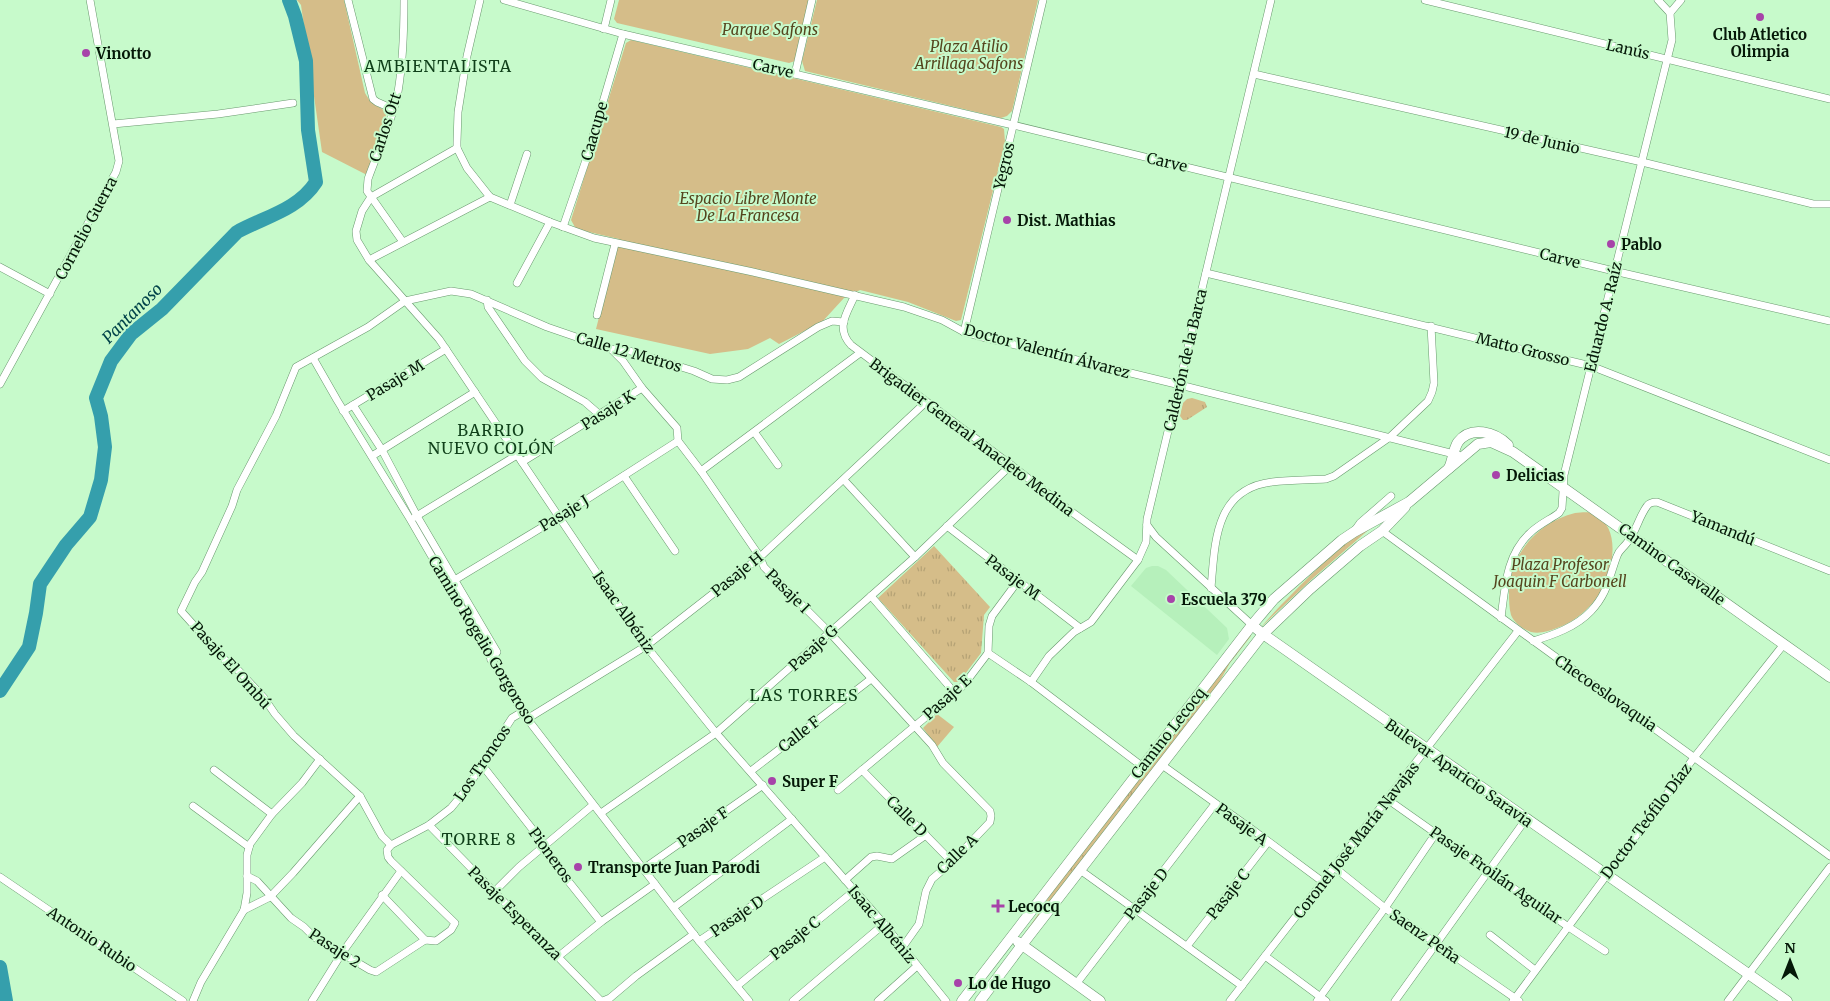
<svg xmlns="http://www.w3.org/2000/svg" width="1830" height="1001" font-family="Merriweather,serif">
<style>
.built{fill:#b6f0bb}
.grass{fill:url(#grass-tufts)}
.park{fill:#d5bd89}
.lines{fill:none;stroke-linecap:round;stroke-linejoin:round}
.river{stroke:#359fac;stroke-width:14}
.street-casing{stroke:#69996e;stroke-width:8}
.secondary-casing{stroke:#69996e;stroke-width:11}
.street{stroke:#fff;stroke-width:7}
.secondary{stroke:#fff;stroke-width:10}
.poi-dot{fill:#a743a9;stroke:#c7facb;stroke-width:2}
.labels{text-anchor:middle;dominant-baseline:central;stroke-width:4;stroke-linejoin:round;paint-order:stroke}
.park-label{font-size:15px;font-style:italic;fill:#55451e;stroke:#c7facb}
.poi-label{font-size:15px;font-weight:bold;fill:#051808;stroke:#c7facb;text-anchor:start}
.street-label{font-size:15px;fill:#051808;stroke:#c7facb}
.neighbourhood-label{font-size:16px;letter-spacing:1px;fill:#0f3f19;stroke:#c7facb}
.water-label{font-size:16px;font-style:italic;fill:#004249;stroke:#c7facb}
</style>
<defs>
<pattern id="grass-tufts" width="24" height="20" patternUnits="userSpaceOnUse" patternTransform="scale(1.25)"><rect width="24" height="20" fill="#d5bd89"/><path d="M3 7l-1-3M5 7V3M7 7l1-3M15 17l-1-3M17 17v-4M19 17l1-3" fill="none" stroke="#b5a275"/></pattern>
</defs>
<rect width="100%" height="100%" fill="#c7facb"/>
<!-- built -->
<polygon class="built" points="1152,566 1158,566 1166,570 1227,628 1229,639 1217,655 1131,586 1146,568"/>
<!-- grass -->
<g class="grass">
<polygon points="1192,398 1205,402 1207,407 1187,420 1183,420 1180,416 1183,403 1187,399"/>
<path d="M1373 526 1312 579 1261 627C1269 618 1276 610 1285 601 1312 574 1339 544 1373 526Z"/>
<polygon points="934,546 990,607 984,615 981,653 959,682 954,682 878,598"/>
<polygon points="1250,635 1251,636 1230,663 1217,686 1022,937 1041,910 1056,885"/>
<polygon points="937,714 954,727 937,747 923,728"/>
</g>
<!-- park -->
<g class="park">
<polygon points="297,0 344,0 365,93 370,101 385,111 386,115 367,175 322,152 301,5"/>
<polygon points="619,0 809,0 795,61 789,63 617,23 614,19"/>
<polygon points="817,0 1038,0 1012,111 1007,116 1001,118 805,71 802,61"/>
<polygon points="631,40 1001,127 1004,129 1005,142 961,320 956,321 908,302 860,290 844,298 822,322 779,344 770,338 748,349 710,354 596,329 619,239 576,229 571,220 626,43"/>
<path d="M1575 513C1581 513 1588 511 1594 514 1623 528 1613 574 1598 596 1588 610 1574 622 1557 628 1549 631 1540 634 1531 632 1523 629 1514 623 1511 615 1509 608 1509 600 1509 592 1510 554 1538 522 1575 513Z"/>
</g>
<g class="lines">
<!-- river -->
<g class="river">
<path d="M0 691 29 647 36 613 40 584 66 545 90 517 101 480 105 447 101 416 96 398 111 361 131 334 162 309 237 232C264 217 298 210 316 182L308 130 306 61 295 16 289 0"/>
<polyline points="0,967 6,1001"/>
</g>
<defs>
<g id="street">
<polyline points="348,0 373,99 377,102 393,109"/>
<polyline points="480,0 467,56 458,112 457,142 457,148 467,168 490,197 550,222 594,238 753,272 904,307 942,320 964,332 978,336 1180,385 1458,455"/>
<polyline points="504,0 623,34 1013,125 1614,271 1830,321"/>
<polyline points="1425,0 1830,99"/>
<polyline points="1658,0 1670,13"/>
<polyline points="604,29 611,0"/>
<polyline points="795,74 812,0"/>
<polyline points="1254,74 1642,162 1813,204 1830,204"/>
<polyline points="113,124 218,114 293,103"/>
<polyline points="457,148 371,197 362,211 356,231 357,240 369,260 439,339 646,646 716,733 884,924 946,1001"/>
<polyline points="510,205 527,154"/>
<polyline points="563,227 586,160 623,34"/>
<path d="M403 242 367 191 368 179C378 151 392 122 398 92 403 62 404 30 404 0"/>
<polyline points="369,260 490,197"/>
<polyline points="0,267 50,294"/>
<polyline points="1206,273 1591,366 1830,460"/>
<polyline points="517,283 550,222"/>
<path d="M855 295C847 313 835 328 851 345L1011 465 1069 510 1138 560"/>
<polyline points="487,300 488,307 525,361 542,378 585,402 600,415"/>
<polyline points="597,315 615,244"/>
<polyline points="964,332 1043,0"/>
<polyline points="611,349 623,361 642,388 677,428 678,441 701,471 760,557 764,567 830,633 932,745 943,763 990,811 991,816 990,822 952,862 932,879 926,891 919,924 902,948"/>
<polyline points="313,358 337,400 410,519 522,712 699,941 749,1001"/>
<polyline points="0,384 116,172 119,161 90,0"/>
<polyline points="353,405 382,450 417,516 497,652 491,660"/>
<polyline points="343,411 446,349"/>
<polyline points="755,433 778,465"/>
<polyline points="372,456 475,392"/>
<polyline points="522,462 642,388"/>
<polyline points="701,471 860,353"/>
<polyline points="624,476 675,551"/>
<polyline points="844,480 915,557"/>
<polyline points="415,517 517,455"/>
<polyline points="1147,525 1156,537 1252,625"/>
<polyline points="947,526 1080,628"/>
<polyline points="1355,530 1360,523 1391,496"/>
<polyline points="1382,531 1830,856"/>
<polyline points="453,581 559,517 678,441"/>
<path d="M1211 588C1215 544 1214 489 1272 482 1290 480 1308 480 1326 479L1334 476 1390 437 1428 401 1432 392 1434 383 1431 326"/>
<polyline points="871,596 955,693"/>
<path d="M1501 618C1505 588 1506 555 1530 533 1538 525 1549 520 1559 513L1562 508 1564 475 1672 40 1670 13 1681 0"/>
<path d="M1533 641C1553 635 1576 627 1591 611 1608 593 1609 577 1617 556 1619 550 1623 548 1626 544 1636 533 1638 518 1647 506 1649 503 1653 502 1657 502L1830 571"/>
<polyline points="988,653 1031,682 1143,767"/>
<polyline points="1031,682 1049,656 1074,632 1091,622 1138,560 1146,542 1147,519 1271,0"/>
<polyline points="527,719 646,646 760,557 926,402"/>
<polyline points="482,765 537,835 541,847 601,922"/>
<polyline points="1162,765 1253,830 1323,882"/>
<polyline points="214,770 272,814"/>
<polyline points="862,770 952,862"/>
<polyline points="751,771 871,679"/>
<polyline points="838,790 963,686 988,653 989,626 992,616 1018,581"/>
<polyline points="1387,799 1567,926 1605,951"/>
<polyline points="193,806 249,847"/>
<polyline points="601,813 716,733 915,557 1011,465"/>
<polyline points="429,825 601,1001"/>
<polyline points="391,845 382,836 360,796 294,736 275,714 264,698 239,671 225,660 181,611 195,582 202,572 232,506 237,490 276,416 296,367 368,327 405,301 451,291 471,294 547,327 611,349 630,351 694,371 712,379 727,380 739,377 818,327 832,321 844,322"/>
<polyline points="1334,867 1385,908 1519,1001"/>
<polyline points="643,869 763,785"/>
<polyline points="1080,870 1242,986"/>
<polyline points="247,876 257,881 291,918 304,927 314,937 370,970 376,972 425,940 436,941 451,930 455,923 391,861 388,857 387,850 391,845 429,825 451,808 465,791 512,718 522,712"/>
<polyline points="0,877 183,1001"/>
<polyline points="845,880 871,857 877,856 892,859 926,835"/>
<polyline points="494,892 519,867 593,805"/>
<polyline points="382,895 425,940"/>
<polyline points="674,907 792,819"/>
<polyline points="244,910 270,897 293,873 360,796"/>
<polyline points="1490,935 1535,970"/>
<polyline points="699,941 825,857"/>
<polyline points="1187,946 1268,842"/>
<polyline points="559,956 601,922 655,884"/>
<polyline points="1265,956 1326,1001"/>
<polyline points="1076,984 1215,804"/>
<polyline points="737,986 854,891"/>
<polyline points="193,1001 201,982 244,910 247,893 247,855 250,844 272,814 302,783 320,759"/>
<polyline points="312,1001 342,953 401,871"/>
<polyline points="603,1001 610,998 636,976 694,934"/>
<polyline points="793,1001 884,924"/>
<polyline points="878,1001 917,966"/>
<polyline points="1230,1001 1518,631"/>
<polyline points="1317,1001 1385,908 1436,833"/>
<polyline points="1395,1001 1526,819"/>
<polyline points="1513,1001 1693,759 1784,644"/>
<polyline points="1728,1001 1830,867"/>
</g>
<g id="secondary">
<path d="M1449 468C1453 460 1453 450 1458 442 1471 425 1495 432 1508 445"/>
<polyline points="1252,625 1263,634 1787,1001"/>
<polyline points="1018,942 1100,1001"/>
<polyline points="962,1001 1252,625 1274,599 1342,540 1354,532 1409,502 1478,444 1491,442 1513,452 1830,677"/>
<polyline points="980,1001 1022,945 1263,634 1310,589 1360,546 1382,531 1405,507"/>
</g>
</defs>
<!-- street casing -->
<use href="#street" class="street-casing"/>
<!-- secondary casing -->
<use href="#secondary" class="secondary-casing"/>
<!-- street -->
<use href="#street" class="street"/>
<!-- secondary -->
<use href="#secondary" class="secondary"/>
</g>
<!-- markers -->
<g class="poi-dot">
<circle cx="1760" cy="17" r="5"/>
<circle cx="86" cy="53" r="5"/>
<circle cx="1007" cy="220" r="5"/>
<circle cx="1611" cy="244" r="5"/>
<circle cx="1496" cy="475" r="5"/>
<circle cx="1171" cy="599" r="5"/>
<circle cx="772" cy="781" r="5"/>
<circle cx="578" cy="867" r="5"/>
<path d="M995.5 898.5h5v5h5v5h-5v5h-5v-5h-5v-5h5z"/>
<circle cx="958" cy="983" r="5"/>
</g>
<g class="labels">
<!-- park labels -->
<g class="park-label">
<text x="770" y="29">Parque Safons</text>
<text x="969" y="46">Plaza Atilio<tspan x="969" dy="17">Arrillaga Safons</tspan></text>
<text x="748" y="198">Espacio Libre Monte<tspan x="748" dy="17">De La Francesa</tspan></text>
<text x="1560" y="564">Plaza Profesor<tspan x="1560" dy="17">Joaquin F Carbonell</tspan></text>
</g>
<!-- poi labels -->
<g class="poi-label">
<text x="1760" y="34" text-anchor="middle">Club Atletico<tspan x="1760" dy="17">Olimpia</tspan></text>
<text x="96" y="53">Vinotto</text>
<text x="1017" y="220">Dist. Mathias</text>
<text x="1621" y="244">Pablo</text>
<text x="1506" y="475">Delicias</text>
<text x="1181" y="599">Escuela 379</text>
<text x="782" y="781">Super F</text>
<text x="588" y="867">Transporte Juan Parodi</text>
<text x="1008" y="906">Lecocq</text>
<text x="968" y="983">Lo de Hugo</text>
</g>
<!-- street labels -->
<g class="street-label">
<text transform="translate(1628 49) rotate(13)">Lanús</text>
<text transform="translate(773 68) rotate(13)">Carve</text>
<text transform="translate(385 127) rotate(-72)">Carlos Ott</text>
<text transform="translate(594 131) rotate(-74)">Caacupe</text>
<text transform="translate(1542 140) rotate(13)">19 de Junio</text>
<text transform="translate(1167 162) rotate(13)">Carve</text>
<text transform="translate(1004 166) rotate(-77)">Yegros</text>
<text transform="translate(86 228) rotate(-62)">Cornelio Guerra</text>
<text transform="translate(1560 258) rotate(14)">Carve</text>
<text transform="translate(1603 317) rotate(-76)">Eduardo A. Raíz</text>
<text transform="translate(1523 349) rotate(14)">Matto Grosso</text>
<text transform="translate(1047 351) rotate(15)">Doctor Valentín Álvarez</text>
<text transform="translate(629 352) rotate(16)">Calle 12 Metros</text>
<text transform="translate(1185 360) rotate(-77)">Calderón de la Barca</text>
<text transform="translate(395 380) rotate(-31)">Pasaje M</text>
<text transform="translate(608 410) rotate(-32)">Pasaje K</text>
<text transform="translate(972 437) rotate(37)">Brigadier General Anacleto Medina</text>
<text transform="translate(564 513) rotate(-31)">Pasaje J</text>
<text transform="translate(1723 528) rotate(22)">Yamandú</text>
<text transform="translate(1672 564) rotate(36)">Camino Casavalle</text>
<text transform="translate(737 574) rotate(-39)">Pasaje H</text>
<text transform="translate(1013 577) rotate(37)">Pasaje M</text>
<text transform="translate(788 591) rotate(45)">Pasaje I</text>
<text transform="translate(624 612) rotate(55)">Isaac Albéniz</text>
<text transform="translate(482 640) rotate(59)">Camino Rogelio Gorgoroso</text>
<text transform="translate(813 648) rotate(-42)">Pasaje G</text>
<text transform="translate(231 665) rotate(48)">Pasaje El Ombú</text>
<text transform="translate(1606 693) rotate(35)">Checoeslovaquia</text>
<text transform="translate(947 697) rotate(-42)">Pasaje E</text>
<text transform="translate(1168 733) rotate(-52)">Camino Lecocq</text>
<text transform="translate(799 734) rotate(-38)">Calle F</text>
<text transform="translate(482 763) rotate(-56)">Los Troncos</text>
<text transform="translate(1459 773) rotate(35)">Bulevar Aparicio Saravia</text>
<text transform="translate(907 816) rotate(45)">Calle D</text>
<text transform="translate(1646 821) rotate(-53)">Doctor Teófilo Díaz</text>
<text transform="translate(1242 824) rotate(36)">Pasaje A</text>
<text transform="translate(703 827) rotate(-35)">Pasaje F</text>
<text transform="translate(1356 840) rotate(-52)">Coronel José María Navajas</text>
<text transform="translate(957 854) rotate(-44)">Calle A</text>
<text transform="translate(551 855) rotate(54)">Pioneros</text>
<text transform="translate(1496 875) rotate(35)">Pasaje Froilán Aguilar</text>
<text transform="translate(1146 894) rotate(-52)">Pasaje D</text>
<text transform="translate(1228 894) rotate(-52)">Pasaje C</text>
<text transform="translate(515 913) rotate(45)">Pasaje Esperanza</text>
<text transform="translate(737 916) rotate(-34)">Pasaje D</text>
<text transform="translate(882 924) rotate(50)">Isaac Albéniz</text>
<text transform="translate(1425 936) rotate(35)">Saenz Peña</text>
<text transform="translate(795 938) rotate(-39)">Pasaje C</text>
<text transform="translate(92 939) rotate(34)">Antonio Rubio</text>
<text transform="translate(335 948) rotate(33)">Pasaje 2</text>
</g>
<!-- neighbourhood labels -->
<g class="neighbourhood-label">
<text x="438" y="66">AMBIENTALISTA</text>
<text x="491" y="430">BARRIO<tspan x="491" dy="18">NUEVO COLÓN</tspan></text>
<text x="804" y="695">LAS TORRES</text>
<text x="479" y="839">TORRE 8</text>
</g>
<!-- water labels -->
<g class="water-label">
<text transform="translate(132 313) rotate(-45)">Pantanoso</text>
</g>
</g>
<!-- north arrow -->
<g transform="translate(1790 961)" stroke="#c7facb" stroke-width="4" paint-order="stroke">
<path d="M0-4L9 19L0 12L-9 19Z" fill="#051808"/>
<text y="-8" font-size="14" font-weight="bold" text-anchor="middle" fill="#051808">N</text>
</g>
</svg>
